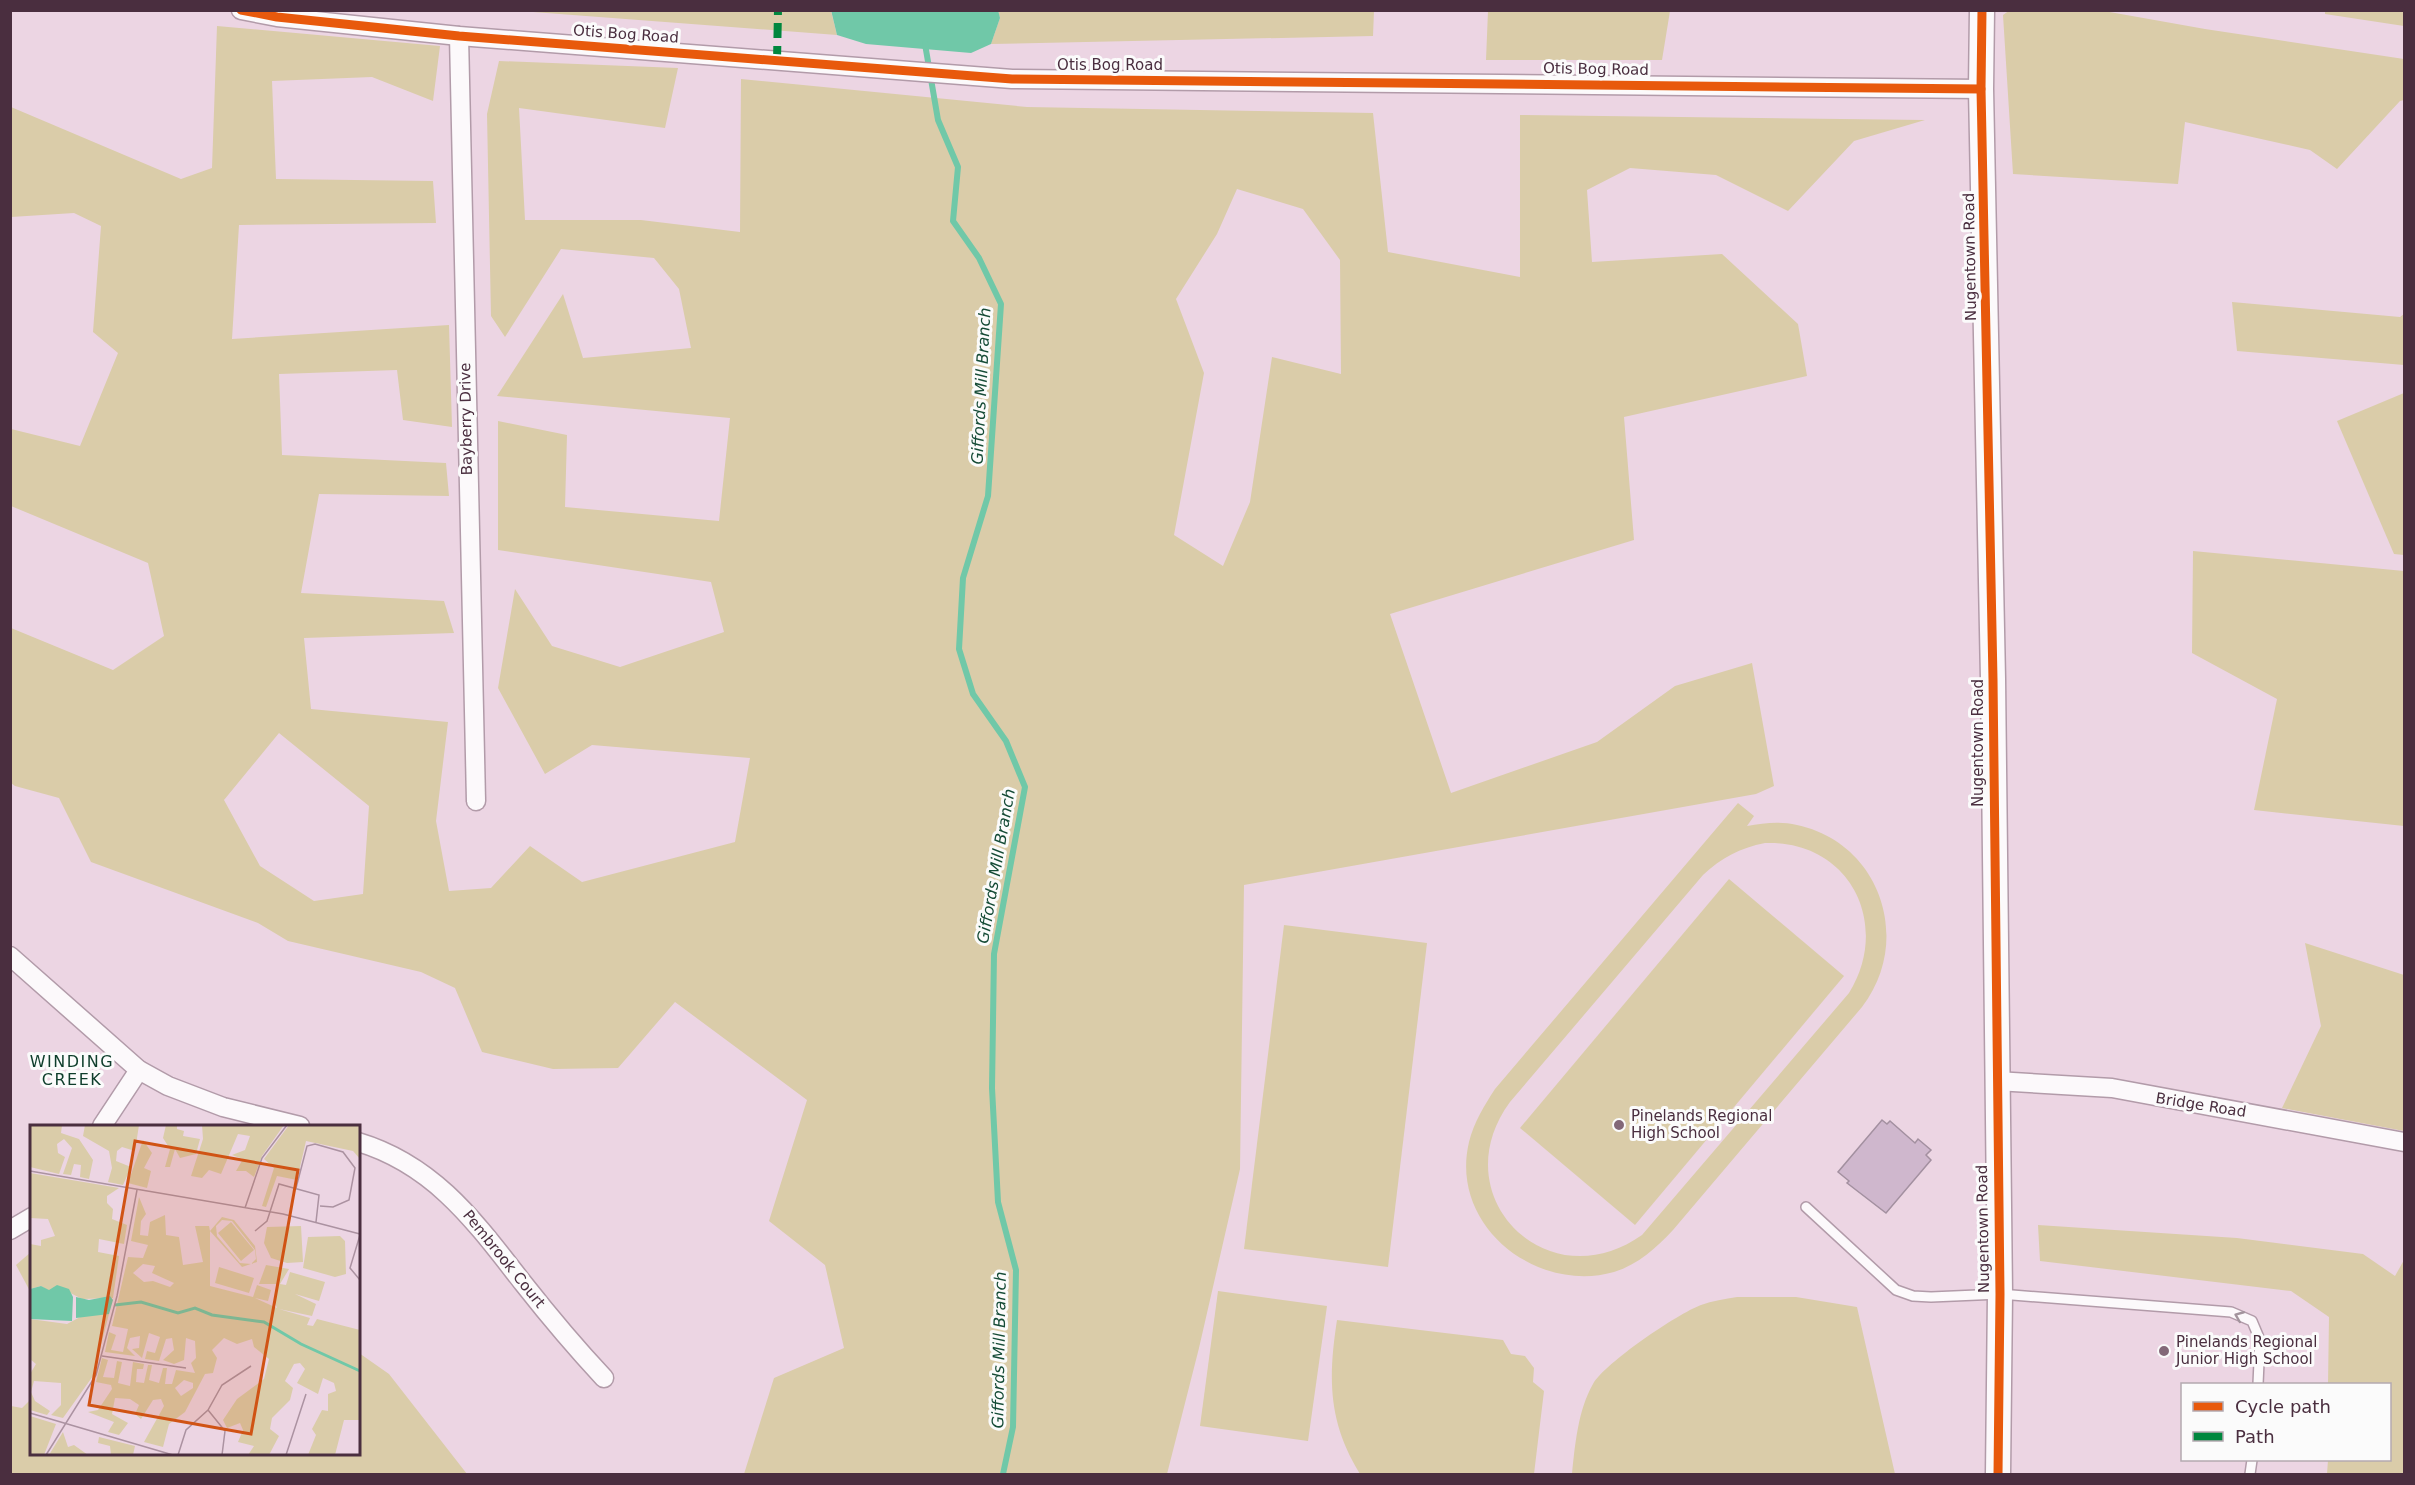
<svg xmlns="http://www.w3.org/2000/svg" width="2415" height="1485" font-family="'DejaVu Sans',sans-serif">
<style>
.green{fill:#dacca9;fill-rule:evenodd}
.water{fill:#70c8a8}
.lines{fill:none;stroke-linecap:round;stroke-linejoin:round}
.stream{stroke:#70c8a8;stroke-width:6}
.building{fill:#cfb7cd;stroke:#a390a0;stroke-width:1.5}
.service-casing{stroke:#b29ba9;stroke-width:12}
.minor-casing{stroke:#b29ba9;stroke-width:21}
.tertiary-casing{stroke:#b29ba9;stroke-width:27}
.service{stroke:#fcf9fb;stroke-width:9}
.minor{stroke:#fcf9fb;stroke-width:18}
.tertiary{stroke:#fcf9fb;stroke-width:24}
.quiet{stroke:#00873e;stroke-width:8;stroke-dasharray:15 8;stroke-linecap:butt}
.cycleway-casing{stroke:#fbfbfb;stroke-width:13}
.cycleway{stroke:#e8590c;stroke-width:9}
.oneway{stroke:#a3949d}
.poi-dot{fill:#836878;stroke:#fbfbfb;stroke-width:2}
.labels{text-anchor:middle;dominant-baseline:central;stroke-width:6;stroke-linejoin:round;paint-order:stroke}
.street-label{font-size:15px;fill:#4a2e3f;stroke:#fbfbfb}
.poi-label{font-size:15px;fill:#4a2e3f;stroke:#fbfbfb;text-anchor:start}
.water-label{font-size:16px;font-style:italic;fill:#154b36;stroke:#fbfbfb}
.neighbourhood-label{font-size:16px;letter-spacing:1.5px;fill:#0e3d2b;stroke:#fbfbfb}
.inset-river{fill:none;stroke:#70c8a8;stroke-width:3}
.inset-road{fill:none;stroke:#ab92a1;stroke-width:1.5}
.view{fill:#d05314;fill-opacity:0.15;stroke:#d05314;stroke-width:3}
.inset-edge{fill:none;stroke:#4a2e3f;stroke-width:3}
</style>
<rect width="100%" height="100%" fill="#ecd5e3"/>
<!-- green -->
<g class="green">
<polygon points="2010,10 2104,11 2205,29 2404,59 2404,100 2400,101 2337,169 2310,150 2185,122 2178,184 2013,174 2003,15"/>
<polygon points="518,11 831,11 837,35 520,11"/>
<polygon points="998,11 1374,11 1373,36 991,44 1000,18"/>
<polygon points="1488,11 1488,10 1670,11 1662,60 1486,60"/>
<polygon points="2325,11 2404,11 2404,26 2325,14"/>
<path d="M217 26 440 46 433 101 372 77 272 81 276 179 433 181 436 223 239 225 232 339 449 325 452 427 403 420 397 370 279 374 282 455 446 463 449 496 319 494 301 593 444 601 454 633 304 638 311 709 448 722 436 821 449 891 491 888 530 846 582 882 735 842 750 758 592 745 545 774 498 688 515 589 552 646 620 667 724 632 711 582 498 550V421L567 435 565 507 719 521 730 418 497 396 563 294 583 358 691 348 679 289 654 258 561 249 505 337 491 316 487 114 499 61 678 68 665 128 519 108 525 220H641L740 232 741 79 1027 107 1373 113 1388 252 1520 277V115L1925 120 1854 141 1788 211 1716 175 1630 168 1587 190 1592 262 1722 254 1798 324 1807 376 1624 417 1634 540 1390 614 1451 793 1597 742 1675 686 1752 663 1774 786 1756 794 1244 885 1240 1169 1199 1348 1167 1474H744L774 1378 844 1348 825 1265 769 1221 807 1100 675 1002 618 1068 553 1069 482 1052 455 988 421 972 288 941 258 923 91 862 59 798 15 786 11 783V628L113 670 164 636 148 563 11 506V429L80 446 118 353 93 332 101 226 74 213 11 217V107L181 179 212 168ZM1237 189 1303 209 1340 260 1341 374 1272 357 1250 502 1223 566 1174 535 1204 373 1176 299 1217 234ZM279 733 369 806 363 894 314 901 260 866 224 800Z"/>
<polygon points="2232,302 2400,317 2404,314 2404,365 2237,351"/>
<polygon points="2404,393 2404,555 2394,554 2337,421"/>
<polygon points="2193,551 2404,571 2404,826 2254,810 2277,699 2192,653"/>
<path d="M1738 803 1754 816 1747 826C1764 823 1780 821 1797 825 1881 843 1913 941 1862 1007L1673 1230C1656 1248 1639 1264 1614 1272 1537 1294 1449 1226 1469 1142 1474 1122 1484 1106 1495 1089ZM1765 843C1849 840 1892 923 1849 993L1642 1235C1548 1302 1441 1196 1510 1102L1703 875C1721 858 1740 848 1765 843Z"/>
<polygon points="1729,879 1844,976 1635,1225 1520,1128"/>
<polygon points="1284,925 1427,943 1388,1267 1244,1249"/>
<polygon points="2305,943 2404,975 2404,1131 2282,1108 2321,1026"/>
<polygon points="2038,1225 2237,1238 2363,1254 2395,1276 2404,1260 2404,1474 2327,1474 2328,1460 2390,1460 2390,1384 2328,1384 2329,1317 2291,1291 2040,1261"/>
<polygon points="31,1252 31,1293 16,1265"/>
<polygon points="1218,1291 1327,1306 1308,1441 1200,1426"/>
<path d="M1737 1297H1796L1857 1307 1895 1474H1572C1575 1445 1578 1410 1593 1384 1605 1363 1677 1314 1701 1305 1712 1301 1725 1299 1737 1297Z"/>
<path d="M1337 1320 1503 1340 1511 1354 1525 1356 1534 1368 1533 1382 1544 1391 1534 1474H1360C1328 1422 1328 1379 1337 1320Z"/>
<polygon points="359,1353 389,1374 467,1474 11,1474 11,1406 22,1408 31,1399 32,1454 358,1454"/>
</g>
<!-- water -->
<polygon class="water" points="831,10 998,10 1000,18 991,44 971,53 866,44 837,35"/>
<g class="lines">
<!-- stream -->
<polyline class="stream" points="925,44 938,120 958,167 953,221 979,258 1001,304 988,496 963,578 959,649 973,694 1006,741 1025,787 994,954 992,1088 998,1202 1016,1270 1013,1427 1003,1474"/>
</g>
<!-- building -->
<polygon class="building" points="1882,1120 1887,1124 1890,1121 1915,1143 1918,1139 1931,1150 1926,1155 1931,1160 1886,1213 1847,1183 1849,1181 1838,1172"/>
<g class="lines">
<defs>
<g id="service">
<polyline points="1806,1207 1896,1290 1913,1296 1931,1297 2000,1294 2231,1312 2252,1321 2260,1340 2258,1384"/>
<polyline points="2250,1474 2252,1460"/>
</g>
<g id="minor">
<polyline points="241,10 277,17 459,36 1012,79 1981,89"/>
<polyline points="459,36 476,801"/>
<polyline points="10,956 139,1070 168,1086 223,1107 300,1126"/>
<polyline points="1996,1081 2112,1088 2404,1142"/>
<polyline points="102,1126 139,1070"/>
<path d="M358 1142C435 1165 476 1223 523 1283 549 1316 575 1347 604 1378"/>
<polyline points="10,1230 32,1217"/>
</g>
<polyline id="tertiary" points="1982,10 1981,89 1993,679 2000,1294 1998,1474"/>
</defs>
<!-- service casing -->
<use href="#service" class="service-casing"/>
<!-- minor casing -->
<use href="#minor" class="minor-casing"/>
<!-- tertiary casing -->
<use href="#tertiary" class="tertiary-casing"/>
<!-- service -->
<use href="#service" class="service"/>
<!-- minor -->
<use href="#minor" class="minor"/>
<!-- tertiary -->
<use href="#tertiary" class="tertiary"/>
<!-- quiet -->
<polyline class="quiet" points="777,61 778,10"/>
<defs>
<g id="cycleway">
<polyline points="241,10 277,17 459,36 1012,79 1981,89"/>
<polyline points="1982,10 1981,89 1993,679 2000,1294 1998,1474"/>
</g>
</defs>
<!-- cycleway casing -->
<use href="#cycleway" class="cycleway-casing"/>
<!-- cycleway -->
<use href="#cycleway" class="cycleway"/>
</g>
<!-- one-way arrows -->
<defs><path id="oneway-chevron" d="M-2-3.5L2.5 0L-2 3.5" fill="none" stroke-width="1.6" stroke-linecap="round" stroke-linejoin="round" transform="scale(1.5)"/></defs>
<use class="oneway" href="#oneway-chevron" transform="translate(2239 1316) rotate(-158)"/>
<!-- markers -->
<g class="poi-dot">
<circle cx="1619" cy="1125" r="6"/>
<circle cx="2164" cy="1351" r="6"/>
</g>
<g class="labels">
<!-- street labels -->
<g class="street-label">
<text transform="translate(626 34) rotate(4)">Otis Bog Road</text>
<text x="1110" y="65">Otis Bog Road</text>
<text transform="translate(1596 69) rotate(1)">Otis Bog Road</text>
<text transform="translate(1970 257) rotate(-91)">Nugentown Road</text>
<text transform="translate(466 419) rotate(-91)">Bayberry Drive</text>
<text transform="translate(1978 743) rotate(-90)">Nugentown Road</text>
<text transform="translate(2201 1105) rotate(9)">Bridge Road</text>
<text transform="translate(1983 1229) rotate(-91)">Nugentown Road</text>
<text transform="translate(504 1259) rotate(51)">Pembrook Court</text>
</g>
<!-- poi labels -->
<g class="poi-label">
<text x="1631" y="1116">Pinelands Regional<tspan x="1631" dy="17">High School</tspan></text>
<text x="2176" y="1342">Pinelands Regional<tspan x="2176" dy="17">Junior High School</tspan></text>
</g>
<!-- water labels -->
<g class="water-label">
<text transform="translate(981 386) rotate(-87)">Giffords Mill Branch</text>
<text transform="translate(996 866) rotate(-80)">Giffords Mill Branch</text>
<text transform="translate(999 1350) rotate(-89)">Giffords Mill Branch</text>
</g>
<!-- neighbourhood labels -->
<g class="neighbourhood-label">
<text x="72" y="1061">WINDING<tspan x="72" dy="18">CREEK</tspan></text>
</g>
</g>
<!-- overview -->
<g transform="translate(30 1125)">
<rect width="330" height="330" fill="#ecd5e3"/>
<path d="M0 0H32L31 8 49 14 63 35 59 54 50 52 51 40 44 39 41 50 33 49 42 23 34 14 27 19 28 28 35 32 29 49 0 42ZM55 0H109L105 26 92 22 87 26 86 36 101 42 93 60 78 57 82 43 79 26 53 11ZM136 0H147V4L154 6 153 11 170 14 166 29 150 33 145 24 140 42H135L140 24 133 13ZM172 0H254L232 31 224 52 216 46H206L213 34 202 30 215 25 220 11 208 9 191 49 179 45 172 53 161 51 173 14ZM259 0H330V34L323 26 276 16 267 55 247 51 236 82 232 81 244 43 234 34ZM113 15 122 28 114 43 121 46 117 63 98 58ZM0 48 89 63 77 71V78L83 84 82 94 97 100 94 119 69 114 68 127 89 131 83 173 52 174 27 161 19 166 11 161 0 164V119L11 121V115L25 111 18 94 0 93ZM109 72 116 89 111 96 110 110 118 111 120 97 135 90 136 110 149 112 153 140 173 137 165 101H179L180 106 192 92 204 95 225 121 227 137 212 142 180 106V161L223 172 227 160 241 165 238 176 225 173 247 183 244 176 249 159H229L236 140 259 144 250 159 256 160 260 147 295 157 289 176 265 169 286 179 282 191 249 184 280 193 277 200 283 201 287 194 330 205V295H314L305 330H278L286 310 282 304 292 285 298 286V269L306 266 304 258 293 253 288 269 267 258 275 244 270 238 264 239 255 256 263 263 260 275 242 293 240 304 249 311 239 330H218L224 321 208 317 213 305 210 298 197 303 193 295 207 274 234 254 239 234 224 222 222 214 207 219 194 213 182 225 187 233 183 248 175 249 155 287 139 299 133 322 114 317 134 281 131 274 123 275 111 294 105 289 109 280 100 274 85 273 82 289 98 298 89 310 78 307 84 297 58 287 68 285 82 264 81 260 66 257 72 233 78 235 73 252 84 253 87 236 92 237 88 258 100 261 103 237 114 239 113 244H107L106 257 114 258 118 240H122L119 255 129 258 133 243H137L135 259H142L146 245 165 248 161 238 166 233 165 216 156 213 154 235 144 239 133 235 144 225 142 213 136 214 129 236 115 234 117 226 125 228 130 212 119 208 112 233 102 224 109 223 110 211 100 213 97 223 105 231 75 227 79 207 86 210 81 225 93 227 98 204 82 201 98 132 113 133 118 120 101 116ZM192 95 202 96 225 125 226 134 221 139 210 138 187 111 186 101ZM113 139 125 141 122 148 144 158 140 162 123 156 114 157 103 148ZM154 255 163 258V263L151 271 145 263ZM201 97 224 125 211 136 188 108ZM271 101 273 137 257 138 241 133 234 118 237 102ZM310 111 315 116 316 149 305 152 273 143 278 112ZM189 142 224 153 219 168 185 158ZM56 189H79L63 251 33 293 21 290 31 280V258L4 256 1 267 5 276 20 286 17 290 0 285V249L6 239 0 234V194L37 199ZM0 291 26 299 14 330H0ZM33 307 38 322 44 320 58 330H19ZM69 312 105 321 103 330H81L80 321 68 318Z" fill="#dacca9" fill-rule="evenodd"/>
<path d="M27 160 39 164 43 172 42 196 0 194V164L11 161 19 165ZM80 171 83 175 79 189 46 193V172L59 175Z" fill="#70c8a8"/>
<path class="inset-river" d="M85 180 111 177 148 188 165 183 182 190 234 197 271 219 330 246"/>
<path class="inset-road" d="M0 46 253 89 330 109M266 63 277 21 285 19 313 27 325 43 319 75 303 82 290 81M215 83 232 33 257 0M225 106 237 96 249 59 289 70 286 97M330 110 320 143 330 155M72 231 156 243M178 285 195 306 192 330M0 288 143 330M16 330 66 250 87 171 107 65M148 330 156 305 178 285 192 260 221 241M256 330 276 269"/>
<path class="view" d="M105 16 268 45 221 309 59 280Z"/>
<rect width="330" height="330" class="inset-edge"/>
</g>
<!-- border -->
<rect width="2415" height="1485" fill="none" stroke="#4a2e3f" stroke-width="24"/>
<!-- legend -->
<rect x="2181" y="1383" width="210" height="78" fill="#fbfbfb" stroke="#b4a9b0" stroke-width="1.5"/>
<rect x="2193" y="1402" width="30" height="9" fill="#e8590c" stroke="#b4a9b0" stroke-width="1.5"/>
<text x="2235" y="1413" font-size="18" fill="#4a2e3f">Cycle path</text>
<rect x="2193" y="1432" width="30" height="9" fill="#00873e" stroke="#b4a9b0" stroke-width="1.5"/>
<text x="2235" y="1443" font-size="18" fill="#4a2e3f">Path</text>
</svg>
